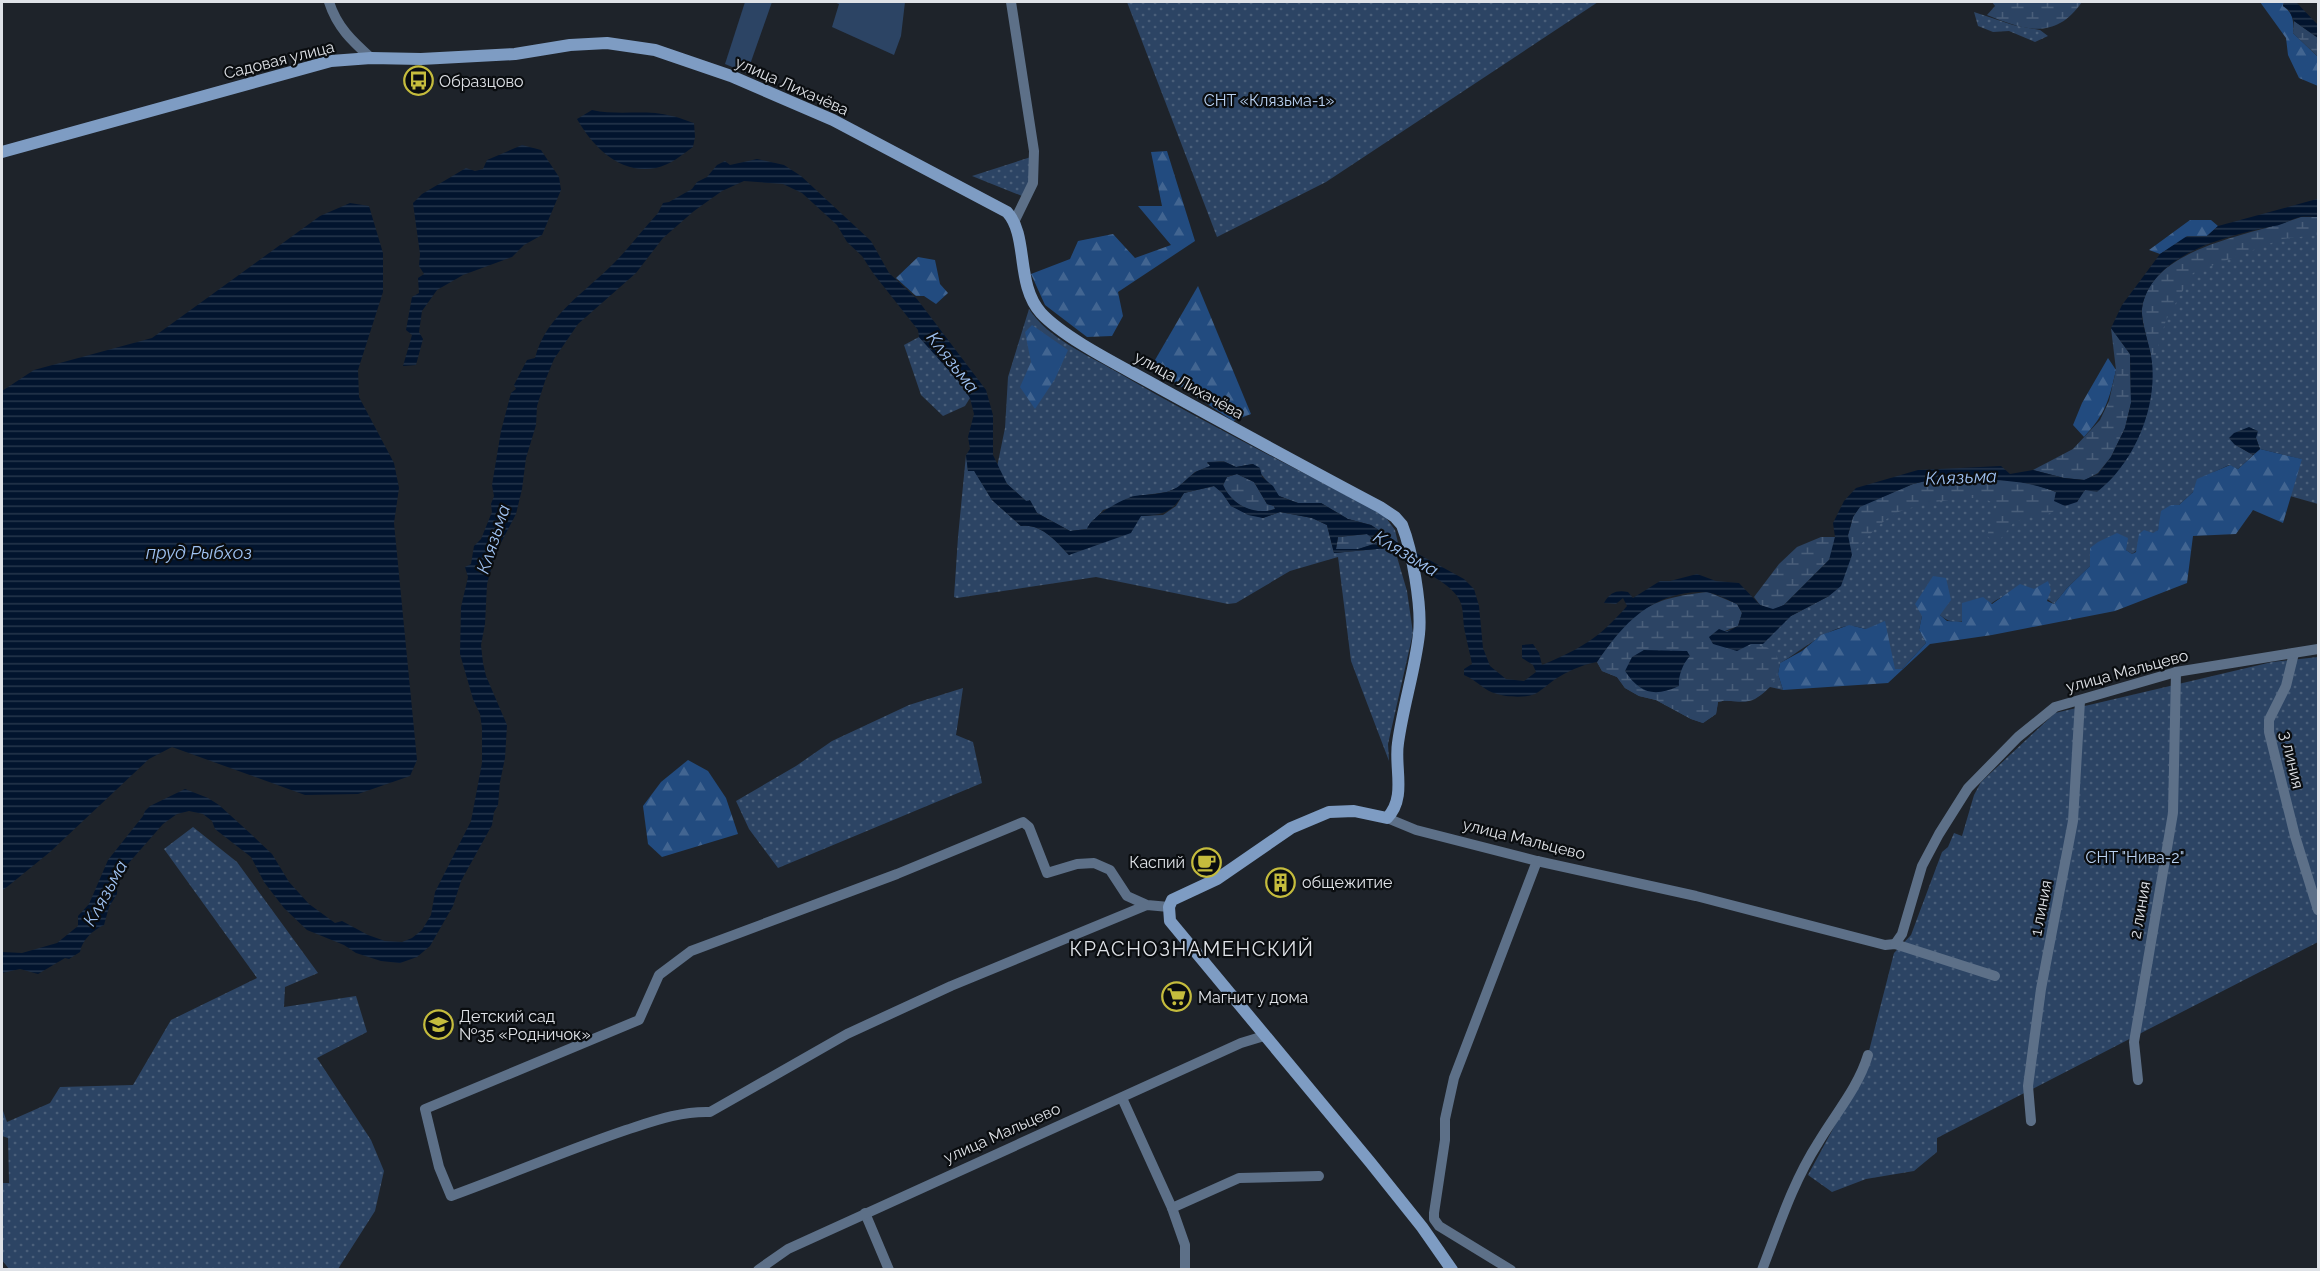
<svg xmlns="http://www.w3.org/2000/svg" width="2320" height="1271" font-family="Raleway,sans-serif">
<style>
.grass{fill:url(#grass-dots)}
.forest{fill:url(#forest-firs)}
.wetland{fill:url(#wetland-marsh);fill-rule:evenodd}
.pitch{fill:#2c4464}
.water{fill:url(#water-rules);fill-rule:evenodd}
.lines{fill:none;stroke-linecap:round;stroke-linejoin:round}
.street{stroke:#5d7088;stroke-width:10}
.secondary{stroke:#7e9cc3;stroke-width:12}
.labels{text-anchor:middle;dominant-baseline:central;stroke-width:4.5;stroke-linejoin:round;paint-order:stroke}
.street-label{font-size:16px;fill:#dfe2e7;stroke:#0a0d10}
.poi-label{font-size:16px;fill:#dfe2e7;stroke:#0a0d10;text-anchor:start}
.park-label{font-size:16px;fill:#b9d1f1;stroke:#0a0d10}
.water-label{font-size:18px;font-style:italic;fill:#9fc2f2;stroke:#0a0d10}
.quarter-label{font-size:20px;letter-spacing:1.5px;fill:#dfe2e7;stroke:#0a0d10}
</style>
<defs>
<pattern id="grass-dots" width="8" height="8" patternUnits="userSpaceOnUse" patternTransform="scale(1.5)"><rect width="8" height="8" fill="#2c4464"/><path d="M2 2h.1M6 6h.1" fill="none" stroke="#4a5f7a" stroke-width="1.8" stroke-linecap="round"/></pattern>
<pattern id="forest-firs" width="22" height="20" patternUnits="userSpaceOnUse" patternTransform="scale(1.5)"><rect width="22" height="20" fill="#224b7f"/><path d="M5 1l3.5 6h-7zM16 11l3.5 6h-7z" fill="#426591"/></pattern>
<pattern id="wetland-marsh" width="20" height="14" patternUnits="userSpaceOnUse" patternTransform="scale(1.5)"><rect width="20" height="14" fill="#2c4464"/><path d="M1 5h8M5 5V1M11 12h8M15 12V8" fill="none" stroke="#4a5f7a"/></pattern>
<pattern id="water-rules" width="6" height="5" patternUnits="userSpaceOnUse" patternTransform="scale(1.5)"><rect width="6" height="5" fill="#02142e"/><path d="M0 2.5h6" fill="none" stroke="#26364c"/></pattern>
</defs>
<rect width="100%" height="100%" fill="#1e232a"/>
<!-- grass -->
<g class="grass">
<polygon points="1127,2 1598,2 1326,182 1217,237"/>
<polygon points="1974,12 2013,25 2040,30 2048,36 2035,42 2009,31 1993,32 1978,26"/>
<polygon points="1031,157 1029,185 1022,196 972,176"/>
<path d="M2318 217V504L2290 496 2301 459 2260 449 2256 438 2234 444 2253 455 2238 469 2229 465 2214 472 2179 505H2171L2161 521 2158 530 2136 551 2132 554 2126 550 2090 548V566L2067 588 2054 604 2034 589C2025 591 2014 592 2006 595 1983 604 1965 636 1940 615L1922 616 1919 630 1926 643 1902 669H1895L1866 629C1860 628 1853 625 1847 626 1822 631 1802 651 1780 663L1778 674 1783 690 1770 687C1765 691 1759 697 1753 699 1742 705 1730 698 1718 702L1716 714 1703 723 1691 719 1656 700 1639 696 1625 688 1617 677 1602 671 1597 662 1791 616 1829 596 1848 535 1895 491 2077 502C2079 499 2081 493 2084 491 2095 482 2105 488 2115 474 2163 412 2150 363 2148 290Z"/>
<path d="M1029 309C1049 339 1086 354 1117 372 1204 423 1295 468 1384 515L1395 530 1398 543 1371 525 1348 519 1321 503H1298L1279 496 1253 464 1236 467 1223 461 1207 463 1211 466 1195 472 1177 488 1167 492 1131 497 1116 506 1103 510 1087 529 1070 531 1037 513 1030 501H1026L1007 484 997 467 1005 428 1008 377Z"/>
<polygon points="919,337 962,385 970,398 965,406 943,416 921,395 904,345"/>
<path d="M966 455 968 471 974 470 992 500 1021 526C1041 523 1056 541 1069 555L1141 516 1163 515 1176 506 1184 493 1214 486 1222 492 1231 506 1263 518 1280 512 1312 518 1327 525 1334 553 1388 548 1397 557 1407 591 1413 633 1388 744 1389 761 1351 661 1338 557 1290 571 1236 603 1228 604 1096 577 957 598 954 597 958 537Z"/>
<polygon points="2318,657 2318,942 1937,1138 1937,1152 1914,1171 1866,1179 1832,1192 1808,1175 1873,1055 1869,1051 1894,953 1911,935 1942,852 1948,847 1954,833 1962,836 1974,795 1981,782 2055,713 2272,662"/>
<polygon points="963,688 956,735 973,742 982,783 778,868 749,829 736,801 796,766 832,741 909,705"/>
<polygon points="193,827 237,862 318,973 285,987 284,1007 356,996 367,1032 317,1058 371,1140 384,1171 375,1211 338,1269 9,1269 2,1260 2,1183 9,1183 8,1138 2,1136 2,1108 7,1122 50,1103 60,1087 133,1085 171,1020 257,978 164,849"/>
</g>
<!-- forest -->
<g class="forest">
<path d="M2260 2H2284L2283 6C2293 13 2294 21 2293 33L2318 57V86L2299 78 2288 55 2286 38Z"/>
<polygon points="1167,151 1195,241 1118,292 1123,316 1112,336 1087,337 1045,305 1031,274 1070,259 1078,241 1113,234 1135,258 1171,245 1138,206 1162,206 1151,152"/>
<polygon points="2190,220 2211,220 2218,226 2207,236 2187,237 2160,254 2149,250"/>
<polygon points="918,257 935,260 940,284 948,293 936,304 924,296 916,296 896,278"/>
<polygon points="1198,286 1251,414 1233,421 1156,370 1155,360"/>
<polygon points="1032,325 1068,350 1055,379 1035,409 1020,387 1031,362 1025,332"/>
<path d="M2108 358 2116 370C2109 400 2106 413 2084 437L2073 425 2082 403Z"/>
<polygon points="2260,449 2302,459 2283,523 2253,510 2236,534 2193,536 2187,583 2115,611 1992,635 1930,644 1888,683 1783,690 1778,674 1780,663 1802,651 1821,635 1849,625 1866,629 1885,621 1895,669 1902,669 1926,643 1919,630 1922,616 1915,604 1933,576 1946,578 1951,600 1940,615 1947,621 1962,622 1962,603 1983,597 1992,604 2020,584 2034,589 2048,581 2051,590 2047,601 2054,604 2067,588 2090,566 2090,548 2098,542 2117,533 2128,538 2126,550 2132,554 2136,552 2139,534 2144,530 2153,533 2158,530 2161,511 2171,505 2179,505 2193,492 2197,479 2230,465 2238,469"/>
<polygon points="688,760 708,771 726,798 738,834 662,857 648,844 643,806 661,782"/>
</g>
<!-- wetland -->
<g class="wetland">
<path d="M1992 2H2082C2055 41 2024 30 1987 15L1995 6Z"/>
<polygon points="2294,21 2318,38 2318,57 2293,33"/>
<path d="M2301 217H2318V235L2282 239 2193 273 2166 320 2153 363C2150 350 2141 320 2142 309 2150 246 2254 235 2301 217Z"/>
<polygon points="2111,328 2130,354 2131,403 2125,428 2111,457 2098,473 2085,480 2064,478 2033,470 2073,449 2100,420 2109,401 2116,370"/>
<path d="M1237 474 1254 482 1267 504 1274 506 1275 509C1254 516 1232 506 1223 485L1227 477Z"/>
<path d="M1988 479C2012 479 2034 483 2056 492L2055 501 2065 506 2048 514 2032 516 2014 522 2000 540 1993 542 1987 536 1997 505C1993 503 1988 500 1984 499 1965 495 1914 505 1896 513 1879 522 1864 541 1852 555L1848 535 1853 517 1860 506 1913 484 1926 481Z"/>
<polygon points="1367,534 1377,541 1377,543 1359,549 1336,549 1338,537"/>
<polygon points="1821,537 1835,537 1833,552 1829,560 1784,605 1773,610 1760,605 1754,597 1779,564 1797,547"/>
<path d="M1708 592 1737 604 1742 613 1738 626 1709 637 1713 644 1736 651C1783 630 1794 676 1755 699 1743 705 1730 698 1718 702L1716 714 1703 723 1691 719 1656 700 1639 696 1625 688 1617 677 1602 671 1597 662C1631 612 1647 598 1708 592ZM1644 650 1687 651 1684 668 1678 680 1646 691 1635 686 1626 671Z"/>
</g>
<!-- pitch -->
<g class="pitch">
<polygon points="745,2 772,2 747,73 725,64"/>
<polygon points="834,2 905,2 901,36 894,55 832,27 839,4"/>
</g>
<!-- water -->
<g class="water">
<polygon points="2284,2 2296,2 2318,25 2318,38 2294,21 2289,10 2283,6"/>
<path d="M592 110C618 116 646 109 672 116 679 117 687 121 694 123L695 137 693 147C682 155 670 165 656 168 620 175 593 147 577 119Z"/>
<polygon points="522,145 541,150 559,177 561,190 542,235 524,245 512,257 463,275 437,290 422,311 419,332 423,339 416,365 403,366 412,335 406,330 412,297 419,293 418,278 424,274 419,266 420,254 413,203 422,194 466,168 475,171 483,169 487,160"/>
<path d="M757 159 784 165 801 176 871 241 889 273 917 299 986 390 993 415V455L1007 484 1026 501 1030 500 1037 513 1070 531 1087 529C1090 517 1123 498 1135 496 1148 494 1164 495 1176 488 1182 485 1187 478 1193 474 1198 470 1205 468 1210 466L1207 462 1223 461 1236 467 1253 464 1260 468 1262 477 1273 486 1279 496 1298 503H1321L1348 519 1371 525 1398 543 1464 579 1474 589 1479 606 1483 648 1490 666 1506 679 1524 681 1536 672 1533 665 1522 658V645L1533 644 1539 653 1542 665C1582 648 1598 639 1627 606L1623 598 1616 604 1604 603C1610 592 1617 590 1628 592L1633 598 1660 581H1670L1697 574 1716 581 1739 583 1760 605 1773 609 1784 605 1829 560 1835 537 1833 523 1844 501 1856 488 1918 470 2001 466 2010 474 2033 470 2064 478 2084 480 2098 474 2111 457 2125 428 2131 403 2130 354 2111 328 2122 305 2160 254 2187 236H2207L2218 226 2317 199 2318 217C2313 217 2306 216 2300 217 2291 219 2283 225 2274 226 2229 235 2151 254 2142 308 2140 322 2151 347 2152 362 2157 409 2134 463 2097 492L2085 490 2077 502 2065 506 2054 501 2056 492C2014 475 1970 481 1926 481L1913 484 1860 507 1853 517 1848 535 1852 555 1841 586 1829 596 1791 616 1763 644H1751L1737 651 1713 644 1709 637 1719 629 1727 632 1738 626 1742 613 1737 604C1728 600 1716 593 1706 592 1654 590 1624 622 1597 662 1581 665 1568 671 1554 680 1548 684 1541 691 1535 694 1526 698 1506 697 1497 694 1484 691 1477 680 1464 675V669L1472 664C1470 653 1467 643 1465 632 1462 620 1465 606 1457 596 1442 575 1407 568 1388 548L1334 553 1327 525 1312 518 1280 512 1263 518 1248 515 1231 506 1222 493 1214 486 1184 493C1171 513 1164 515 1141 516L1131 533 1069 555C1056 541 1041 523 1021 526L992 500 974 471H968L966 455 970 449 968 437 974 414 970 398 962 385 919 337 918 330 873 273 862 256 847 242 837 225 802 193 783 184 744 181 722 191 694 211 663 238 636 273 578 324 554 359 545 381 537 406 536 425 526 458 522 489 516 514 495 554 487 584 485 624 481 645 483 663 486 676 507 725 505 758 500 782 498 805 494 812 492 825 461 881 453 906 430 946 417 957 400 963 381 961 356 953 344 945 307 930 284 908 264 882 251 857 215 829 212 821 203 814 189 811 177 814 163 824 127 865 118 878 117 894 109 907 104 925C93 930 82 940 80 952L69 959 65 958 38 974 20 969 2 973V952L22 953 57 943 78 926V916L89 904 108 860 143 816 145 811 150 806 185 789 208 798 219 805 252 835 272 854 289 882 309 904 335 923 342 921 368 935 385 941 402 942 412 938 422 930 431 915 435 892 471 821 482 763V728L480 714 473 699 460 654 461 607 468 577 465 567 471 564 474 546 481 539 492 512 491 504 494 496 492 485 501 431 511 393 516 389 514 385 527 360 535 358C546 315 586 292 615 262 630 247 643 229 658 213L663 203 669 202 692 189 697 182 707 177 717 165 725 161 730 165ZM1237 474 1254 482 1267 504 1274 506 1275 509C1254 516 1232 505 1223 485L1227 477ZM1367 534 1377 543 1358 549H1336L1338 537Z"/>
<polygon points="350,203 369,206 383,253 383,292 358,370 359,397 394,463 399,488 394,523 417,760 410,776 358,794 305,795 172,747 149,759 50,852 2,891 2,391 34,370 152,338 320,216"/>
<polygon points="2249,427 2258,431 2256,438 2260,449 2253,455 2234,444 2229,438 2234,433"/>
<path d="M1644 650 1687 651 1690 656C1683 663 1678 676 1679 686 1655 697 1640 694 1625 671L1632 657Z"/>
</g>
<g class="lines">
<!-- street -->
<g class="street">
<path d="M329 2C337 27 352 41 371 58"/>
<polyline points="1011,2 1034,151 1033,183 1015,220"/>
<polyline points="2294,653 2286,686 2269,720 2269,732 2295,836 2318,910"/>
<polyline points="1387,818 1416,830 1537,861 1696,896 1885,945 1895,944 1995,976"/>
<path d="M1147 905 1127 896 1110 870 1094 863 1077 864 1047 873 1029 827 1023 822 897 874 691 951 659 975 639 1020 425 1109 439 1167 451 1196C509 1175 567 1150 626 1130 654 1121 681 1111 710 1112L847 1034 951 986 1147 905 1169 907"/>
<polyline points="1895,944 1902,934 1922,866 1939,834 1968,788 2018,737 2055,707 2176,672 2318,649"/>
<polyline points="2138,1080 2134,1042 2173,813 2176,672"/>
<polyline points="1122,1098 1172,1208 1185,1245 1185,1270"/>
<polyline points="2031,1121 2028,1086 2041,989 2073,821 2080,701"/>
<polyline points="1172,1208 1239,1178 1319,1176"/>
<polyline points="865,1213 889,1270"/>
<polyline points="758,1270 788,1249 1241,1043 1264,1036"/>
<polyline points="1511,1270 1439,1226 1434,1219 1434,1213 1445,1140 1445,1119 1454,1078 1537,861"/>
<path d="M1762 1270C1779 1226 1793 1182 1818 1143 1835 1114 1858 1088 1868 1055"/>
</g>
<!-- secondary -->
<path class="secondary" d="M2 152 331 61 371 58 421 59 515 54 570 45 607 43 655 50 731 76 833 120 1007 212C1029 236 1015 284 1041 313 1066 340 1127 369 1160 388 1233 428 1306 468 1380 507L1395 517 1402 525C1412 550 1422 606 1419 634 1415 670 1403 706 1398 743 1394 767 1407 798 1387 818L1354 811 1329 812 1291 828 1217 879 1172 900 1169 907 1170 921 1370 1162 1422 1227 1452 1270"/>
</g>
<!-- icons -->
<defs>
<symbol id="bus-ring" viewBox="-11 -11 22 22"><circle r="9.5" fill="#0a0d10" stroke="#c5bc3d" stroke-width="1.5"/><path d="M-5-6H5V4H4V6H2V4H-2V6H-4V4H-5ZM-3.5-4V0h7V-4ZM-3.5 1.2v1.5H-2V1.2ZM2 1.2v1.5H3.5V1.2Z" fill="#c5bc3d"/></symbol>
<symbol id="cafe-ring" viewBox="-11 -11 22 22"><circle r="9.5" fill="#0a0d10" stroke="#c5bc3d" stroke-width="1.5"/><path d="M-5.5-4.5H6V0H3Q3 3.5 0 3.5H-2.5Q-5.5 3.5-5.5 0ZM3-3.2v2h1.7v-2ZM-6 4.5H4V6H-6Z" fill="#c5bc3d"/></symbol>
<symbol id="building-ring" viewBox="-11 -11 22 22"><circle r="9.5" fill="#0a0d10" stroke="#c5bc3d" stroke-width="1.5"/><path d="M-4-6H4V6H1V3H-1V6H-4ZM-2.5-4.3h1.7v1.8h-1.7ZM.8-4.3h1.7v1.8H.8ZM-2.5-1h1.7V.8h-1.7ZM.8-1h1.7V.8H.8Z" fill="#c5bc3d"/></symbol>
<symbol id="supermarket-ring" viewBox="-11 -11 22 22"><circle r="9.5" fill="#0a0d10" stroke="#c5bc3d" stroke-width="1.5"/><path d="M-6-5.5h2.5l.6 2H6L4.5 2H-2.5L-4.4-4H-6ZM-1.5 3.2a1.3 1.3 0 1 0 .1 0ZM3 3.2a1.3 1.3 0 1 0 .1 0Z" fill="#c5bc3d"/></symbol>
<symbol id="school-ring" viewBox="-11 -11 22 22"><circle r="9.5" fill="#0a0d10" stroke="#c5bc3d" stroke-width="1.5"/><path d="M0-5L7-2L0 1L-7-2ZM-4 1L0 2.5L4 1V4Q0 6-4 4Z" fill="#c5bc3d"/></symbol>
</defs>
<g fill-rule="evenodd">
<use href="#bus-ring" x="402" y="64" width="33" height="33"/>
<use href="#cafe-ring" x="1190" y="846" width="33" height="33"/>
<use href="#building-ring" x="1264" y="866" width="33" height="33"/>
<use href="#supermarket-ring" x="1160" y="980" width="33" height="33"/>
<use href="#school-ring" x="422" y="1008" width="33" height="33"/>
</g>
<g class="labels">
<!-- street labels -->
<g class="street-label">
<text transform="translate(279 60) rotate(-14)">Садовая улица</text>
<text transform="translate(792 86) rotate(24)">улица Лихачёва</text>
<text transform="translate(1189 385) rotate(29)">улица Лихачёва</text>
<text transform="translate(2127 671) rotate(-15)">улица Мальцево</text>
<text transform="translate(2292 760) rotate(77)">3 линия</text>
<text transform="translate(1524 839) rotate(14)">улица Мальцево</text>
<text transform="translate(2041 908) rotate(-79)">1 линия</text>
<text transform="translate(2140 910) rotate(-80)">2 линия</text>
<text transform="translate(1002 1133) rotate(-24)">улица Мальцево</text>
</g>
<!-- poi labels -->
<g class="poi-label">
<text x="439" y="81">Образцово</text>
<text x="1185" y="862" text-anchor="end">Каспий</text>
<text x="1302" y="882">общежитие</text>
<text x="1198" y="997">Магнит у дома</text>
<text x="459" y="1016">Детский сад<tspan x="459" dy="18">№35 «Родничок»</tspan></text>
</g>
<!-- park labels -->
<g class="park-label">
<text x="1269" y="100">СНТ «Клязьма-1»</text>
<text x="2135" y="857">СНТ "Нива-2"</text>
</g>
<!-- water labels -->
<g class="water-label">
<text transform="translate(953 362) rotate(52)">Клязьма</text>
<text transform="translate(1961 477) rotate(-2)">Клязьма</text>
<text transform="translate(493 539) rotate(-72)">Клязьма</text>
<text x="199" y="552">пруд Рыбхоз</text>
<text transform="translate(1406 553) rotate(31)">Клязьма</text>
<text transform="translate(105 893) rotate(-61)">Клязьма</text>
</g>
<!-- quarter labels -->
<g class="quarter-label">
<text x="1192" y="949">КРАСНОЗНАМЕНСКИЙ</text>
</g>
</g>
<!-- border -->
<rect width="2320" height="1271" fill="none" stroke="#dfe2e7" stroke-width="6"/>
</svg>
